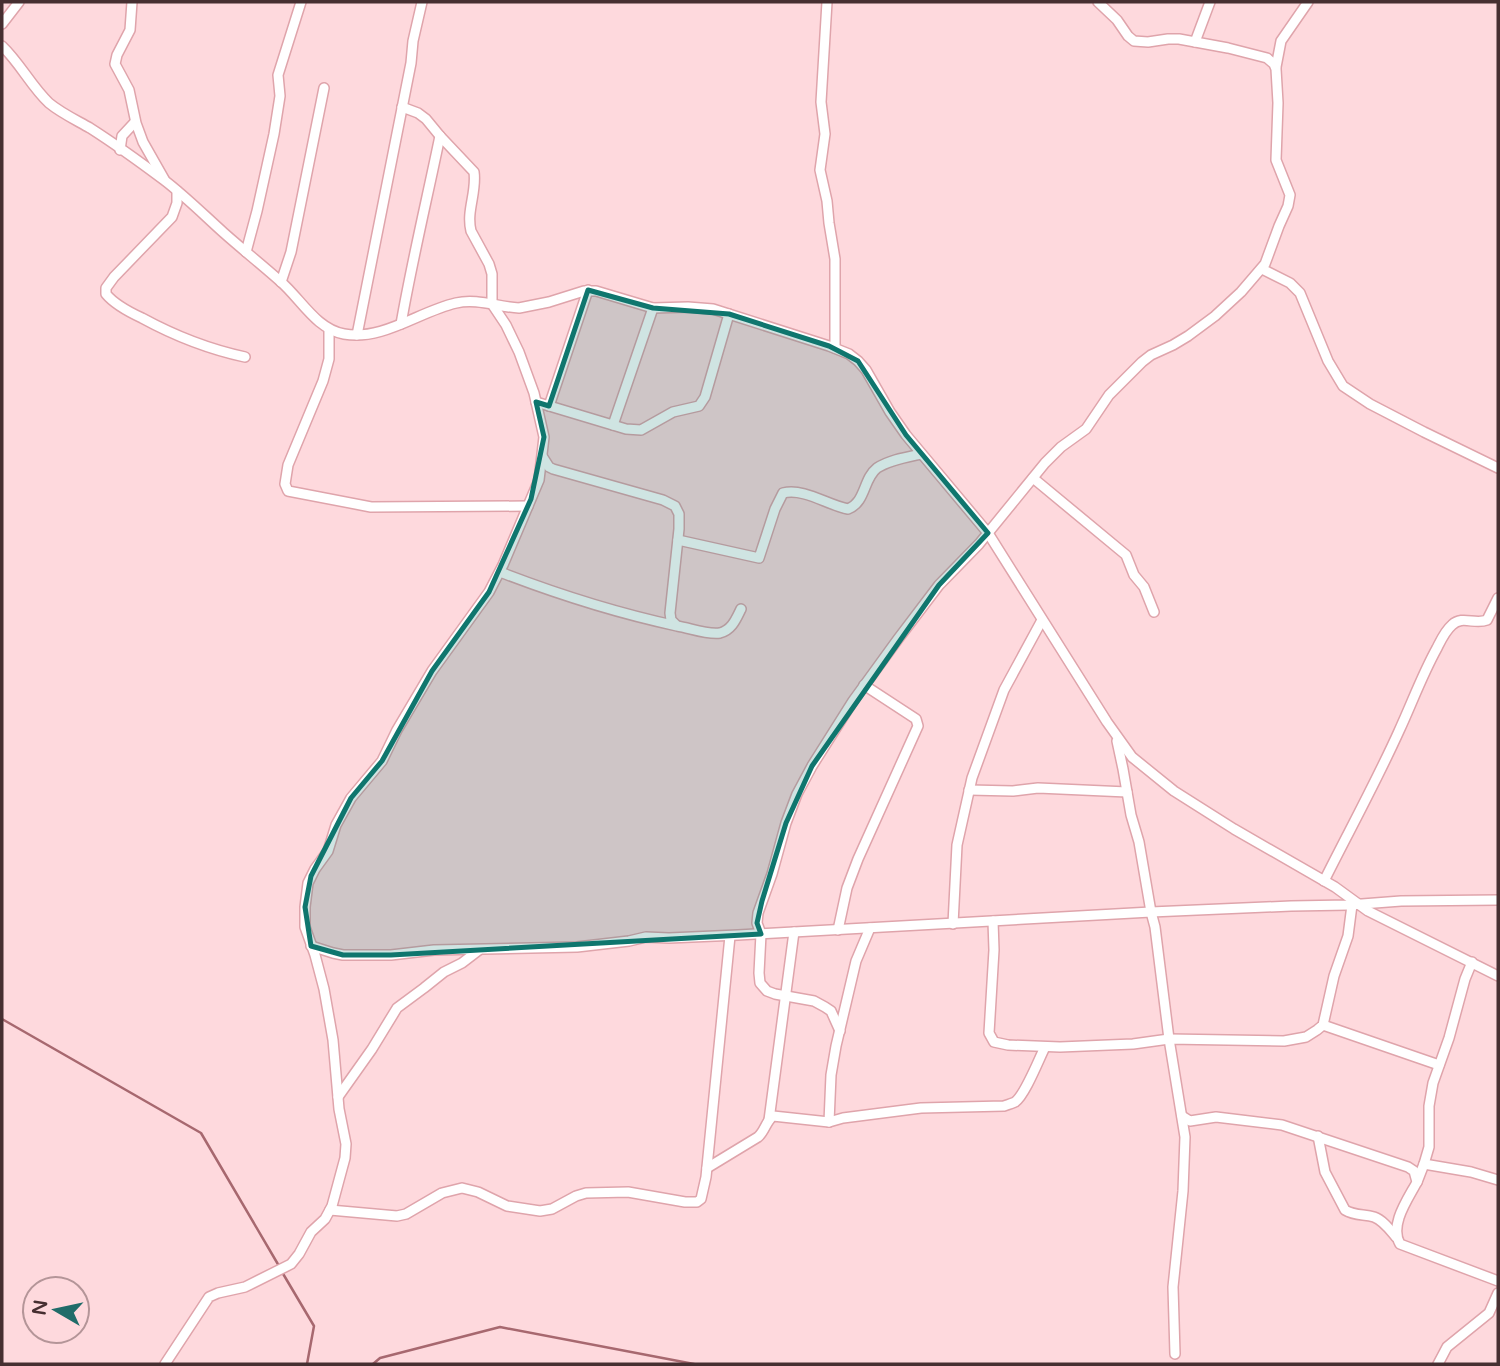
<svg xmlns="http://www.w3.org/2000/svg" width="1500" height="1366" font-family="'Varela Round',sans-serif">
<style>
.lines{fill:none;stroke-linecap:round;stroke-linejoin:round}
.stream{stroke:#a7686f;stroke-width:2.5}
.minor-casing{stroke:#dfa4ab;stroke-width:12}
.minor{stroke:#fff;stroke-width:9}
.marked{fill:#0f766e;fill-opacity:0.2;stroke:#0f766e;stroke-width:5;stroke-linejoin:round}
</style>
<rect width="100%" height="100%" fill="#fed9dd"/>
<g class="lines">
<!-- stream -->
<g class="stream">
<polyline points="2,1019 201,1133 279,1266"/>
<polyline points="282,1272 314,1326 307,1364"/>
<polyline points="373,1364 380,1358 500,1327 694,1364"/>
</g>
<defs>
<g id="minor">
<polyline points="132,2 130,30 117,55 115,64 129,90 136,123 143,142 164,179"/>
<polyline points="827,2 821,102 825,134 820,170 827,201 829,223 835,259 835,348"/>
<polyline points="2,24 19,2"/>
<polyline points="1195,42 1210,2"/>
<path d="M2 46C20 63 31 86 49 103 61 113 76 120 90 128 115 144 140 162 164 180 185 196 204 215 224 233 242 249 262 265 280 281 301 299 316 329 344 334 383 341 420 311 456 303 477 298 498 307 519 308L549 302 584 291H596L653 308 688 307 713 309 829 346 849 354 858 361 866 370 890 412 906 435 988 533 1107 722 1132 757 1174 791 1234 829 1335 887 1368 911 1498 976"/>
<polyline points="1276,67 1281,41 1308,2"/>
<polyline points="120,150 122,136 135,122"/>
<path d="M177 191V203L172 217 114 277 106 288V294C115 305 129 312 142 318 175 336 208 349 245 357"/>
<polyline points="246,252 257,211 274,134 280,96 278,75 301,2"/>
<polyline points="1262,269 1290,283 1300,293 1328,361 1343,386 1370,404 1424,432 1498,468"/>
<polyline points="281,282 291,252 324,88"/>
<path d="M401 324C412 261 427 199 440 136"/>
<polyline points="329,330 329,359 323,381 288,465 285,484 288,491 371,507 528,506"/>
<polyline points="357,335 411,63 413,41 422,2"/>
<polyline points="536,402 626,429 641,430 673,412 699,406 705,397 729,314"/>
<polyline points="549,406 588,290"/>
<polyline points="613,425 653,308"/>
<polyline points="542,456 549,467 553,469 663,500 675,506 679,514 679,529 670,613 671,620 676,625"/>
<polyline points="1033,478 1126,555 1134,575 1144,587 1154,612"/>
<path d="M678 540 759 558 775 509 783 493C805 488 827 505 848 509 866 502 863 479 877 468 889 460 907 457 921 454"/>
<path d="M500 572C557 594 617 613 677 626 690 628 707 635 720 633 732 630 736 619 741 609"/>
<polyline points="1117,741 1123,769 1131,815 1139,842 1151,912 1155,927 1169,1039 1185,1137 1183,1191 1173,1287 1175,1354"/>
<polyline points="969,790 1013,791 1038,788 1127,792"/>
<path d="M1324 881C1349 831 1376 782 1399 731 1412 703 1422 675 1437 648 1441 640 1445 631 1452 625 1462 615 1475 625 1487 620L1498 598"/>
<polyline points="993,921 994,950 989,1033 994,1042 1008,1045 1060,1047 1133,1044 1169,1039 1284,1041 1306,1037 1317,1030 1323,1025 1334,976 1348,936 1352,905"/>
<polyline points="953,924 957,845 972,778 1004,690 1042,620"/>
<polyline points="838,930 847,888 858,859 918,726 916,719 864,685"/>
<polyline points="311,946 333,953 343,955 391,955 434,950 577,947 629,941 646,937 669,938 738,935 1151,912 1291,906 1349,905 1401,901 1498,900"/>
<polyline points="1323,1025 1439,1065"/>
<polyline points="840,1031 831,1011 825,1007 814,1001 775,994 767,991 760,983 759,973 761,934 757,923 758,913 772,874 786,823 797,794 812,766 853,701 898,639 939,585 979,544 1045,463 1061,447 1086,429 1109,395 1142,362 1151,355 1173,345 1188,336 1215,316 1241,292 1265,264 1279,226 1288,206 1290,195 1276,160 1278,103 1276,69 1274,64 1267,58 1228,48 1179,39 1168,39 1148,42 1134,41 1128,36 1117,20 1098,2"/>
<polyline points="338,1097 372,1049 397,1008 424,988 444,972 462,963 479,950"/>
<path d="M1182 1116 1190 1121 1216 1117 1282 1125 1408 1167 1414 1171 1417 1182C1408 1199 1389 1225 1400 1244L1498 1281"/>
<polyline points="769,1120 794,932"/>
<polyline points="829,1122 831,1075 836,1046 856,961 870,928"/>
<path d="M1318 1136 1325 1172 1345 1210C1355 1216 1364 1214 1374 1217 1383 1220 1390 1230 1396 1237"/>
<polyline points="1424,1164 1471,1172 1498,1180"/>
<path d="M707 1168 758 1137C765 1131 766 1121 773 1116L829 1122 843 1118 921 1108 1004 1106C1007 1105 1013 1103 1015 1102 1025 1095 1039 1059 1045 1047"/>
<polyline points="1417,1182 1424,1164 1429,1147 1429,1106 1433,1083 1449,1038 1465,979 1472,962"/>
<polyline points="330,1210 397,1216 406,1214 442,1193 462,1188 478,1192 507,1206 540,1211 552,1209 576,1196 586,1193 628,1192 685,1202 697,1202 701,1199 706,1177 730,936"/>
<path d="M165 1364 209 1297 218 1293 245 1287 291 1264 299 1254 311 1232 325 1219 332 1206 345 1158 346 1144 339 1109 333 1040 324 989 315 955 305 927V907L308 883 315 869 328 851 336 825 351 798 382 761 397 730 432 671 489 592 503 565 539 480 544 437 534 393 519 352 506 325 492 304V274L489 264 471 231C466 211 477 192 474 172L440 136 426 119 418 113 402 107"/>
<polyline points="1438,1364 1447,1347 1489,1313 1498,1293"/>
</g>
</defs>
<!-- minor casing -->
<use href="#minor" class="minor-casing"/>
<!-- minor -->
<use href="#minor" class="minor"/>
</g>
<!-- marked area -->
<path class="marked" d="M588 290 653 308 729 314 829 346 858 361 906 435 988 533 939 585 812 766 786 823 762 901 757 923 761 934 391 955H343L311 946 305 907 311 876 351 798 382 761 432 671 489 592 531 499 544 437 536 402 549 406Z"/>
<!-- border -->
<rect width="1500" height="1366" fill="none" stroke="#462f31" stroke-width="7"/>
<!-- north arrow -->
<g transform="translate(56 1310) rotate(279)"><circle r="33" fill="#fed9dd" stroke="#b49598" stroke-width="2"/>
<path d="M0-5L12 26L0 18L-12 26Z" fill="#206c69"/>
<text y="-10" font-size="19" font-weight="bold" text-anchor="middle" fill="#462f31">N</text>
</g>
</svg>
